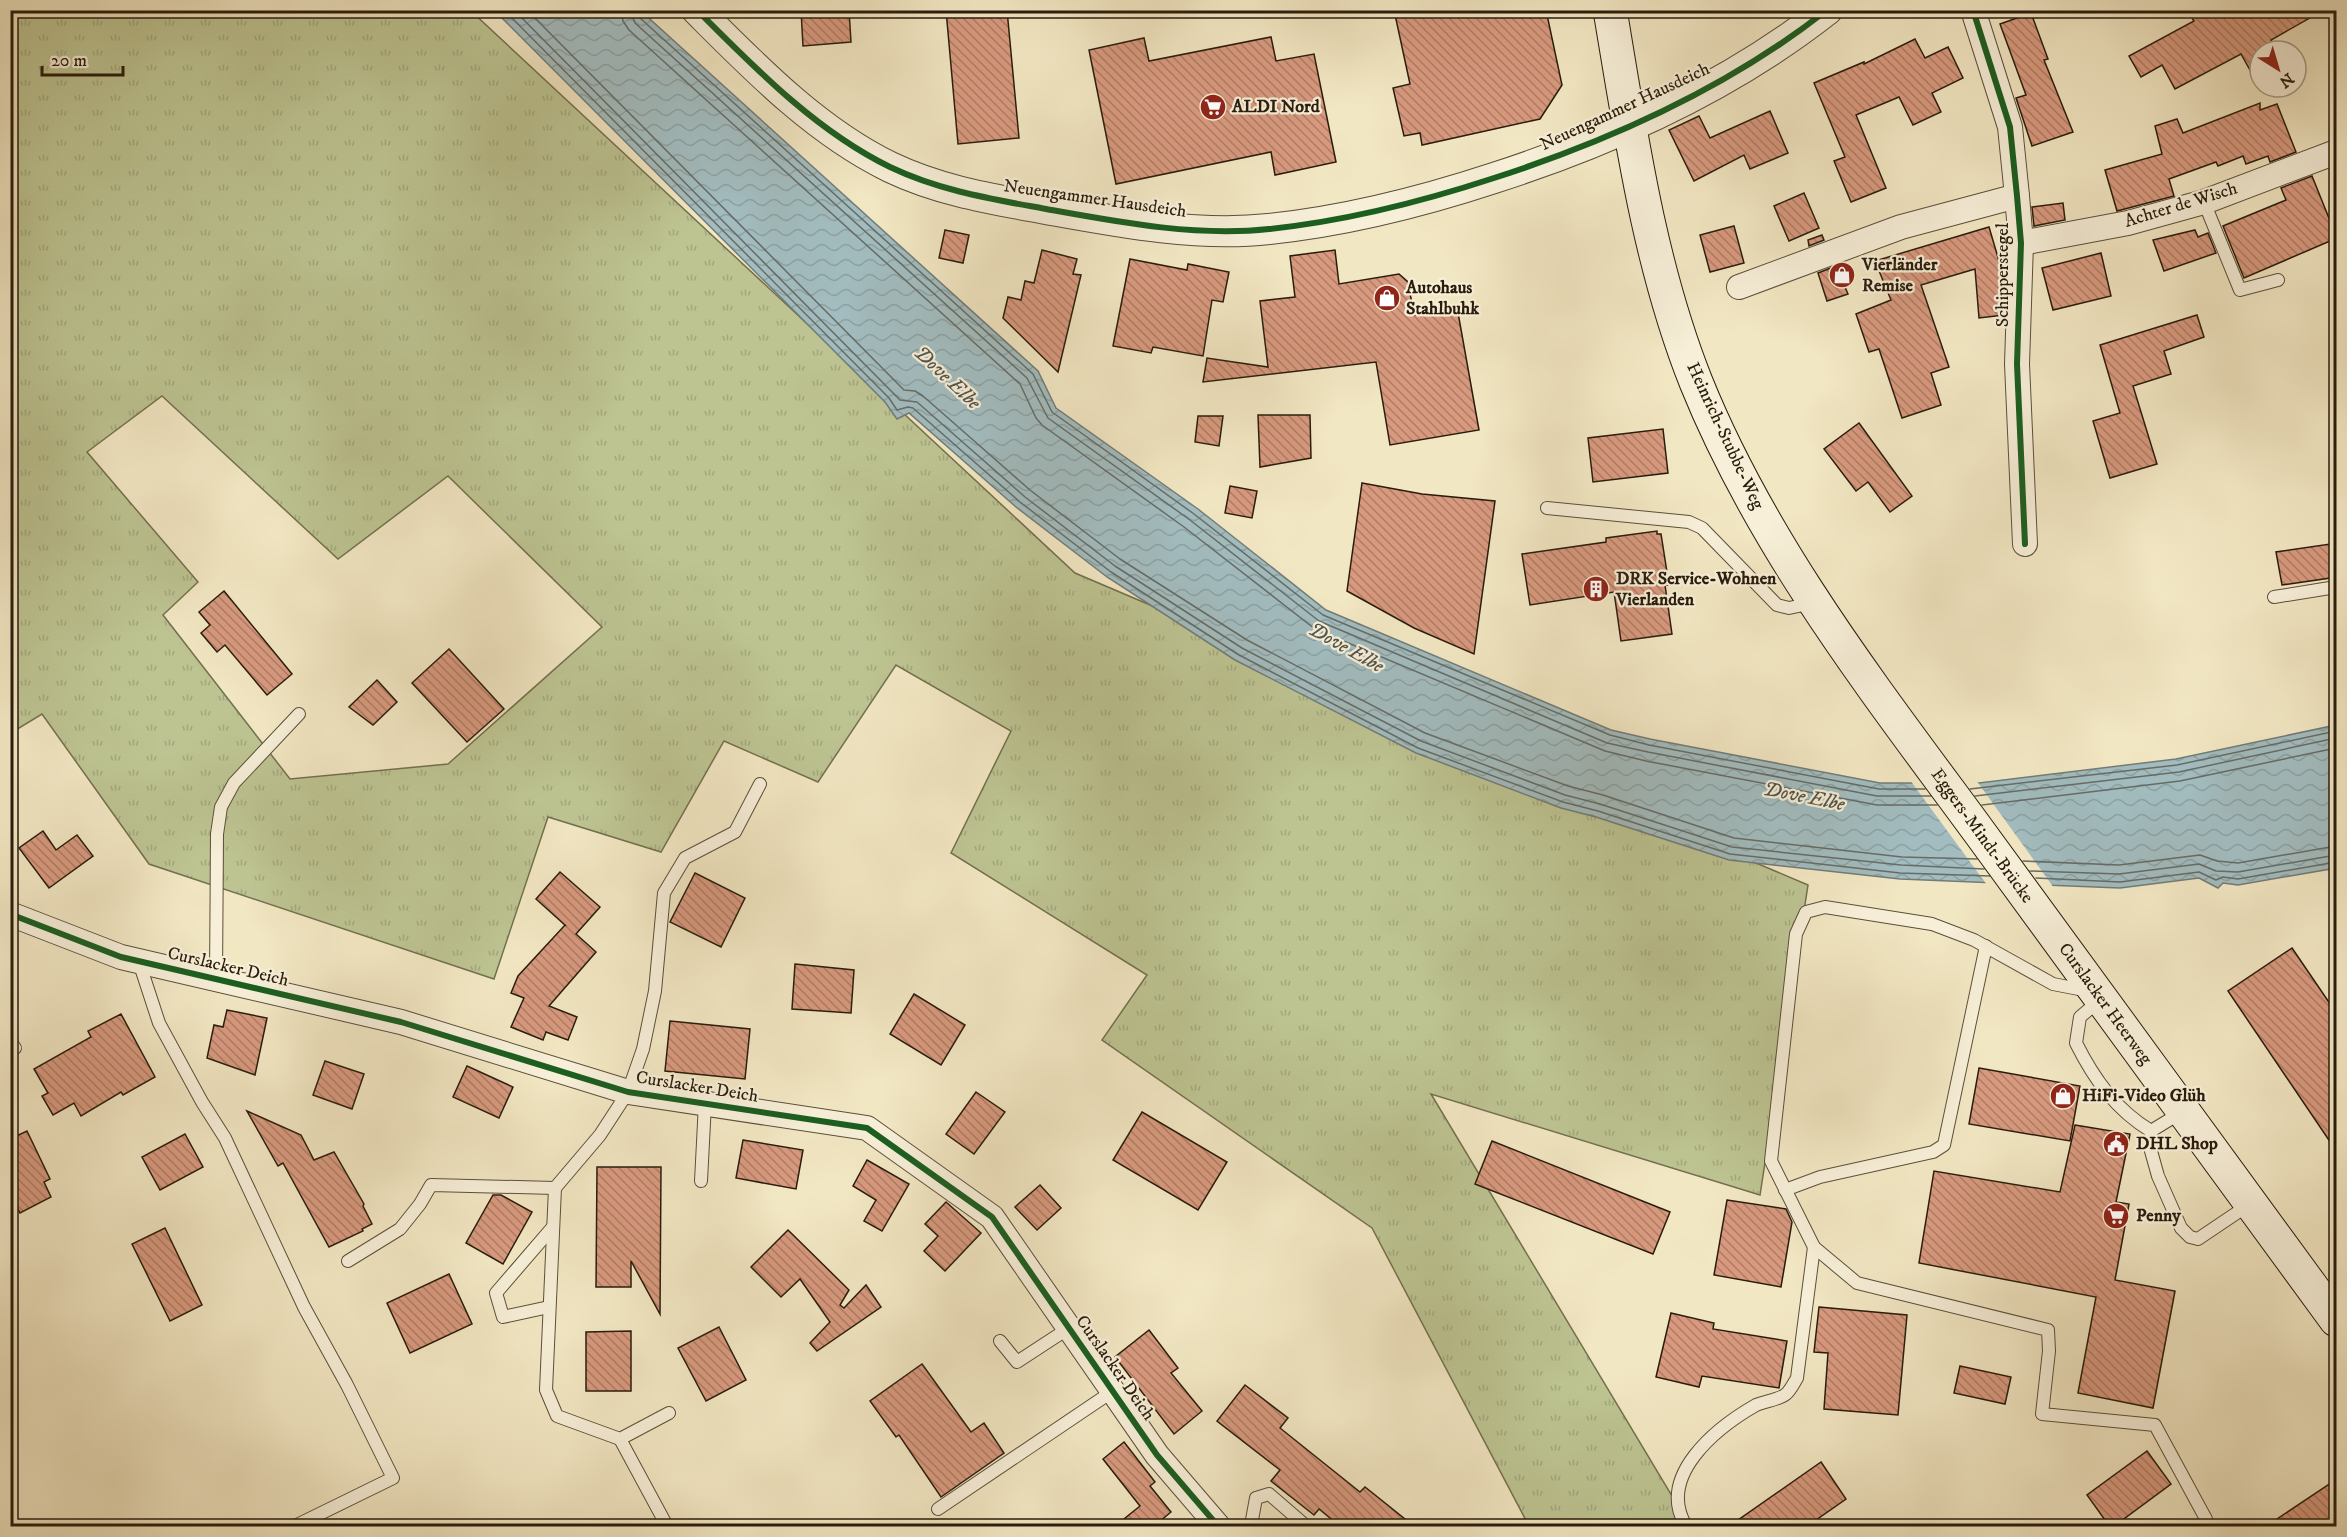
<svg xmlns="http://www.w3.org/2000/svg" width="2347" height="1537" font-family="'IM FELL DW Pica',serif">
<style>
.grass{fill:url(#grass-tufts);stroke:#73704f;stroke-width:1.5;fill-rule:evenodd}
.water{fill:url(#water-waves);stroke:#727c77;stroke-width:1.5}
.pier{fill:#f2e7c3}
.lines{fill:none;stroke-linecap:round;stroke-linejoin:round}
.shore{stroke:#666c66;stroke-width:1.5}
.building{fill:url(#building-back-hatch);stroke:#291c0c;stroke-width:1.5}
.service-casing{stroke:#5b4f3a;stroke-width:14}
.minor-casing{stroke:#5b4f3a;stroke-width:26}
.tertiary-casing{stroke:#5b4f3a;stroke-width:32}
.secondary-casing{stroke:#291c0c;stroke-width:35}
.service{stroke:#f7efd8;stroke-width:12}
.minor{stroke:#f7efd8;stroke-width:24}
.tertiary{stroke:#f7efd8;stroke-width:30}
.secondary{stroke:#f7efd8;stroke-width:33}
.cycleway-casing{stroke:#f7efd8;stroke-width:10}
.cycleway{stroke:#1b5e20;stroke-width:6}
.labels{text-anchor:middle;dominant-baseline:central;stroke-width:4.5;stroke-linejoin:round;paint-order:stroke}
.poi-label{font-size:18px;font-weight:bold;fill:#291c0c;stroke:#f7efd8;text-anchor:start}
.street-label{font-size:18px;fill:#291c0c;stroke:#f7efd8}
.water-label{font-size:20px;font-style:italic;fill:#53544b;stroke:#f7efd8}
</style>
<defs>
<pattern id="grass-tufts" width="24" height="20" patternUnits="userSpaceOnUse" patternTransform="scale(1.5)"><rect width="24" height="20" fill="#bdc492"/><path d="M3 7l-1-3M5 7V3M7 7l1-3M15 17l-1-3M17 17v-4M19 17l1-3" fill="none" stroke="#a2a87d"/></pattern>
<pattern id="water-waves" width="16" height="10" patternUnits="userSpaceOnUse" patternTransform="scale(1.5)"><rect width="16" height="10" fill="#a2bcbf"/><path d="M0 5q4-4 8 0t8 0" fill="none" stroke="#8ca1a3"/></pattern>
<pattern id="building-back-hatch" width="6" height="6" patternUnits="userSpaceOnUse" patternTransform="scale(1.5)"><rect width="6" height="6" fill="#d8997e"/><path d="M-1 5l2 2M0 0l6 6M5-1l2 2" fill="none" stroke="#af7c66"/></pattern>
</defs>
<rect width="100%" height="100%" fill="#f2e7c3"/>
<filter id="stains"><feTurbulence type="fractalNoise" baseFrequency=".00333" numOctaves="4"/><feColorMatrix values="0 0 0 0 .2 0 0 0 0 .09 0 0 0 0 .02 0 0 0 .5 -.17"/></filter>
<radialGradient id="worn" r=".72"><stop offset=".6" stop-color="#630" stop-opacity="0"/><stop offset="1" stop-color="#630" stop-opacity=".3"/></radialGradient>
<!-- grass -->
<path class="grass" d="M11 11H471L1075 573 1808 885 1760 1195 1431 1094 1690 1526H1529L1372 1228 1102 1040 1147 975 951 853 1011 731 896 665 818 782 724 741 661 852 548 817 494 979 149 864 42 714 11 733ZM162 396 338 559 448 476 602 627 448 764 290 779 163 615 198 582 87 452Z"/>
<!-- water -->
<polygon class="water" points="495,11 641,11 1038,371 1056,408 1198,509 1326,610 1611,730 1650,739 1880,783 1979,783 2176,759 2336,725 2336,868 2238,885 2223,883 2218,888 2199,878 2120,888 1900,879 1729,860 1596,817 1561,808 1416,753 1235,660 1107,577 1016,507 909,413 897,419 885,402"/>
<!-- pier -->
<polygon class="pier" points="1910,780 1976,780 2054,888 1987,885"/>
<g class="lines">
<!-- shore -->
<g class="shore">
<polyline points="504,10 889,398 897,410 908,407 913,408 1020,502 1111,572 1239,655 1418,748 1563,802 1598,811 1730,854 1900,873 1990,876"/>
<polyline points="514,10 900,400 917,402 1025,497 1115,566 1242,648 1421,741 1565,795 1600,804 1732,847 1901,865 1984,869"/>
<polyline points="527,10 904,390 915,391 923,396 1030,490 1120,559 1247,640 1425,733 1568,786 1603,795 1734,838 1902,857 1977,859"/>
<polyline points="621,10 623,21 629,30 1020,384 1036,418 1042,425 1184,527 1315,629 1605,751 1646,761 1877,805 1937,805"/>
<polyline points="630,10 635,23 1027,378 1048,418 1190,520 1319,621 1607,743 1648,752 1877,796 1931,796"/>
<polyline points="638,10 640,18 1033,374 1052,412 1194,514 1323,615 1610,735 1649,745 1879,789 1925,789"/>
<polyline points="1970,789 2177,765 2336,731"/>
<polyline points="1975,796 2179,772 2336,738"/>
<polyline points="1982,805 2180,781 2336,748"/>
<polyline points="2023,861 2119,865 2200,855 2217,861 2238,863 2336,846"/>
<polyline points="2030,871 2119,874 2199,864 2216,871 2238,872 2336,855"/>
<polyline points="2036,878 2120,882 2199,872 2216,880 2223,877 2238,879 2336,862"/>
</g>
</g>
<!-- building -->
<g class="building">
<polygon points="801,10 849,10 851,42 803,46"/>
<polygon points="946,10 1007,10 1019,138 958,144"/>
<polygon points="1394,10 1546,10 1562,85 1540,119 1422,145 1420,133 1404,136 1393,88 1410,84"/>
<polygon points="2207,10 2324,10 2271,40 2277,51 2260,51 2260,88 2241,54 2175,89 2162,65 2141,77 2129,56 2194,21 2192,18"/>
<polygon points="2031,13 2048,59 2044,60 2073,132 2032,146 2016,98 2026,95 2000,24"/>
<polygon points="1271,37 1276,61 1314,54 1336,162 1275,175 1271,152 1116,184 1089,50 1144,38 1149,61"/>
<polygon points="1915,39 1925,58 1948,47 1963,78 1932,93 1941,112 1913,125 1899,97 1856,115 1886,188 1851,202 1834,161 1845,157 1814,83 1864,62 1864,64"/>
<polygon points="2260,103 2260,110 2277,104 2296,152 2270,162 2268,156 2246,164 2243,156 2218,166 2216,162 2169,179 2174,196 2117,211 2105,170 2162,154 2155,126 2177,119 2183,133"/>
<polygon points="1770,111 1788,153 1750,169 1744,155 1694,181 1669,130 1699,116 1710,138"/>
<polygon points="2312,176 2337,238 2244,278 2223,226 2286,200 2281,188"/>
<polygon points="1804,193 1819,228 1789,241 1774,206"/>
<polygon points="2063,203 2065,220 2034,226 2032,207"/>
<polygon points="1734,226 1744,263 1710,272 1700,235"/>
<polygon points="1989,227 1999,261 2004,315 1979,318 1975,269 1921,285 1949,367 1931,373 1941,405 1902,418 1879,349 1869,352 1856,314 1891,300 1875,261"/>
<polygon points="945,230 969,235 963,263 939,258"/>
<polygon points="2195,230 2198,237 2208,233 2216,253 2164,271 2153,240"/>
<polygon points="1822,235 1824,240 1809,246 1808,240"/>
<polygon points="1042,250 1077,259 1073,274 1081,275 1058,372 1003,318 1008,297 1021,300 1025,281 1034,283"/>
<polygon points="1335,250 1339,284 1399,274 1408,282 1414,315 1457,307 1479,430 1390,445 1376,362 1203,382 1207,358 1268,367 1260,301 1295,297 1290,256"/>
<polygon points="2101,253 2111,296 2053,310 2042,268"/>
<polygon points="1130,259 1187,270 1188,264 1229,272 1223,302 1212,300 1203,356 1153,347 1151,353 1113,346"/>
<polygon points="1836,266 1848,294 1827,301 1818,273"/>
<polygon points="2197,315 2204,337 2164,351 2171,374 2133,386 2157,464 2110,478 2093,421 2120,413 2100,345"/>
<polygon points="1258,415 1310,415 1311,458 1260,467"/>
<polygon points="1198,416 1223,416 1219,446 1195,442"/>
<polygon points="1859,423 1912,496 1890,512 1868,482 1856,491 1824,449"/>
<polygon points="1663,429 1668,473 1593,482 1588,438"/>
<polygon points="1362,483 1422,494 1495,501 1474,654 1414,628 1347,591"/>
<polygon points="1230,486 1257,491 1252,518 1225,513"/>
<polygon points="1657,531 1657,534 1661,534 1669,585 1665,585 1672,634 1621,641 1614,592 1530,605 1522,554 1606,542 1606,538"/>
<polygon points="2337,543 2337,577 2282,585 2276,552"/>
<polygon points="224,591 292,674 267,695 225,645 217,652 201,633 210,625 199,612"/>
<polygon points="449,649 504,709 467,742 412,683"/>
<polygon points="377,680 397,702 373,725 349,707"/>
<polygon points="43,831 56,850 77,835 93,856 49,888 19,848"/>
<polygon points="560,872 600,907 576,934 596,952 549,1006 577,1017 568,1040 546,1032 543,1040 511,1027 524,998 511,993 518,976 565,925 566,926 536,899"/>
<polygon points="695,873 745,898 721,947 670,922"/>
<polygon points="2292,948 2337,1014 2337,1152 2228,991"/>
<polygon points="795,964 854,970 851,1013 792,1009"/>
<polygon points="914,994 965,1025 941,1065 890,1034"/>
<polygon points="227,1010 267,1018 255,1075 207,1058 214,1025 223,1027"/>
<polygon points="121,1014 155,1077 123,1095 121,1092 81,1116 74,1103 53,1115 42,1096 48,1093 34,1069 91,1037 88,1031"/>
<polygon points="670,1021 750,1029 745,1079 665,1071"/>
<polygon points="325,1061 364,1074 352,1109 313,1095"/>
<polygon points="467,1066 513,1087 499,1118 453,1097"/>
<polygon points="1979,1068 2080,1086 2070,1141 1969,1124"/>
<polygon points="976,1092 1005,1112 974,1154 946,1134"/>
<polygon points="247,1111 301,1135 314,1160 334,1152 364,1204 363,1206 372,1224 362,1229 363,1231 329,1247 283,1163 278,1166"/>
<polygon points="1142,1112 1227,1162 1198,1210 1113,1160"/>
<polygon points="2075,1125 2130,1134 2116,1202 2129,1204 2115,1280 2175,1291 2153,1408 2078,1393 2096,1297 1919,1263 1934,1171 2060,1192"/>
<polygon points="27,1131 50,1179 44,1182 51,1197 20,1213 10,1193 10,1139"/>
<polygon points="185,1134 203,1167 160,1190 142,1157"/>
<polygon points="743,1140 803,1150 796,1189 736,1178"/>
<polygon points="1492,1141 1670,1212 1653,1254 1475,1184"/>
<polygon points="867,1160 909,1184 882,1231 864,1221 876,1200 853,1186"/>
<polygon points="597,1167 661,1167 660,1314 631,1261 631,1287 596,1287"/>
<polygon points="1040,1185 1061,1208 1037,1230 1015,1207"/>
<polygon points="493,1195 501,1195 532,1212 503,1264 466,1243"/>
<polygon points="1727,1200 1786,1209 1792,1222 1781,1287 1714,1275"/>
<polygon points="946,1202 981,1233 945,1271 924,1251 938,1236 925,1224"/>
<polygon points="165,1228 202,1305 170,1321 132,1244"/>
<polygon points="788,1230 849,1290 840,1305 844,1308 866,1285 881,1307 817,1351 810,1343 830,1322 800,1279 781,1297 751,1267"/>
<polygon points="449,1274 472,1324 410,1353 387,1303"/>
<polygon points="1819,1307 1907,1315 1898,1415 1824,1409 1828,1353 1814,1352"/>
<polygon points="1671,1313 1714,1323 1713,1329 1787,1341 1779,1388 1702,1376 1699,1387 1656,1377"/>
<polygon points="719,1327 746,1380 706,1401 678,1348"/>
<polygon points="1149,1330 1178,1368 1171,1373 1202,1411 1174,1434 1115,1357"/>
<polygon points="631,1331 631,1391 586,1391 586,1332"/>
<polygon points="922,1364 971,1432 984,1423 1004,1453 941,1497 899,1435 896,1437 870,1401"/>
<polygon points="1960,1366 2011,1377 2005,1404 1954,1393"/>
<polygon points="1245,1385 1288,1418 1280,1428 1360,1492 1365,1487 1415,1527 1341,1527 1319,1509 1314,1515 1271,1481 1280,1470 1217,1421"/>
<polygon points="1124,1442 1155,1482 1150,1486 1171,1512 1153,1527 1114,1527 1140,1506 1103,1459"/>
<polygon points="2147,1451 2171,1484 2113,1527 2110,1527 2087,1495"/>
<polygon points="1821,1462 1846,1499 1806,1527 1728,1527"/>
<polygon points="2337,1479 2337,1527 2265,1527"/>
</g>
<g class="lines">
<defs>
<g id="service">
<polyline points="2204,202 2240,290 2278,280"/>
<polyline points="1547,508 1689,522 1702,528 1777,605 1789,608 1813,603"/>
<polyline points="2274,597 2336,587"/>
<polyline points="139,962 159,1023 202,1102 225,1138 304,1307 347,1385 393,1478 295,1526"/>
<polyline points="216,979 217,834 221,807 234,783 299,714"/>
<polyline points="2089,991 2053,984 1974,940 1932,924 1825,907 1806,912 1796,934 1771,1161 1814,1247 1857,1283 2048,1330 2049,1351 2042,1414 2155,1425 2206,1519 2207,1526"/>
<path d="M2100 1000 2080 1017 2076 1043C2094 1079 2116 1110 2151 1131"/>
<polyline points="10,1041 15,1048"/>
<polyline points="2182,1112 2151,1131 2151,1151 2158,1176 2181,1228 2190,1237 2198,1239 2250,1204"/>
<polyline points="701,1181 705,1103"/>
<polyline points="1785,1190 1820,1177 1933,1152 1944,1145 1986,946"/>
<polyline points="348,1261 400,1229 420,1204 431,1185 555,1188"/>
<polyline points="549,1307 503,1317 496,1293 552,1228"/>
<polyline points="1000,1341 1017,1362 1069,1328"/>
<polyline points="669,1413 620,1439 557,1416 546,1390 555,1188 600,1135 628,1092 643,1049 655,991 664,893 685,858 735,832 760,784"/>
<polyline points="620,1439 667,1526"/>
<polyline points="938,1509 1113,1391"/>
<polyline points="1255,1526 1252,1520 1256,1498 1269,1494 1306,1526"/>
<path d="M1686 1526C1656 1476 1716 1428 1756 1405 1765 1401 1779 1400 1786 1394 1790 1391 1794 1383 1797 1378L1814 1247"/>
</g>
<g id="minor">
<polyline points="1973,10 2010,127 2017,196 2021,243 2017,364 2025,544"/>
<polyline points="2021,243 2128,223 2204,202 2336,152"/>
<polyline points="1739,287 1901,227 2017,196"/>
<polyline points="10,914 121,957 401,1022 628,1092 867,1128 992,1217 1157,1455 1218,1526"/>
</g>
<path id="tertiary" d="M697 10C755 68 816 131 890 167 940 191 992 199 1046 209 1118 222 1196 237 1269 229 1346 221 1421 202 1494 178 1612 140 1729 87 1827 10"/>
<path id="secondary" d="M1610 10C1631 135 1649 264 1696 382 1763 548 1875 690 1980 833 2099 995 2217 1158 2336 1320"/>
</defs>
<!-- service casing -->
<use href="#service" class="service-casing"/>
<!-- minor casing -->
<use href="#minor" class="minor-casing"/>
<!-- tertiary casing -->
<use href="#tertiary" class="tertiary-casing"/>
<!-- secondary casing -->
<use href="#secondary" class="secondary-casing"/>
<!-- service -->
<use href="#service" class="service"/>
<!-- minor -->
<use href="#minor" class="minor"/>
<!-- tertiary -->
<use href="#tertiary" class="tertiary"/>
<!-- secondary -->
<use href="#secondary" class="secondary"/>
<defs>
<g id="cycleway">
<path d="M697 10C755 68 816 131 890 167 940 191 992 199 1046 209 1118 222 1196 237 1269 229 1346 221 1421 202 1494 178 1612 140 1729 87 1827 10"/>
<polyline points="1973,10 2010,127 2017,196 2021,243 2017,364 2025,544"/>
<polyline points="10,914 121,957 401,1022 628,1092 867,1128 992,1217 1157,1455 1218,1526"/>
</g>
</defs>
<!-- cycleway casing -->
<use href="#cycleway" class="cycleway-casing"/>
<!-- cycleway -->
<use href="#cycleway" class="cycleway"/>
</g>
<!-- icons -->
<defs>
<symbol id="supermarket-disc" viewBox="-11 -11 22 22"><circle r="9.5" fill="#8f2418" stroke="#f7efd8"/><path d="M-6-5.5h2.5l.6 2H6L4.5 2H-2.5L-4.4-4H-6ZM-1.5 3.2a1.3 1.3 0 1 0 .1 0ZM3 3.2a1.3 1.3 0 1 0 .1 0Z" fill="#fff"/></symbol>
<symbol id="shop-disc" viewBox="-11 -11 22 22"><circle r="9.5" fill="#8f2418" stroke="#f7efd8"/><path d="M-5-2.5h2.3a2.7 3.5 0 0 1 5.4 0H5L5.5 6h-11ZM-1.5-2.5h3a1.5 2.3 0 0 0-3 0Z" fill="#fff"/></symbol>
<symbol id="building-disc" viewBox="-11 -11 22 22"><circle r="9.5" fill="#8f2418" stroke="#f7efd8"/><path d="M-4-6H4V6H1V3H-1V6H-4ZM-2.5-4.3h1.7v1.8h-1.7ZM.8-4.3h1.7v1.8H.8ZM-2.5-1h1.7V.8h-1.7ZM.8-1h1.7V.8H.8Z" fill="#fff"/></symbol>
<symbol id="civic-disc" viewBox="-11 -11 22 22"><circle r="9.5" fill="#8f2418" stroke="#f7efd8"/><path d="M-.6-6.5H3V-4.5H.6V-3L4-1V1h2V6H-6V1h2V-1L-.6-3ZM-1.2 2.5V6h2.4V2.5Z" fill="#fff"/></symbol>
</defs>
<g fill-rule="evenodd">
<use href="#supermarket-disc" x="1198" y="92" width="30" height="30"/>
<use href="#shop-disc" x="1827" y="260" width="30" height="30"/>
<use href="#shop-disc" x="1372" y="283" width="30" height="30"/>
<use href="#building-disc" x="1581" y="574" width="30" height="30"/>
<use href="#shop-disc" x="2048" y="1081" width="30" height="30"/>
<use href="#civic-disc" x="2101" y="1129" width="30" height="30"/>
<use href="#supermarket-disc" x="2101" y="1201" width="30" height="30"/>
</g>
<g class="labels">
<!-- poi labels -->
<g class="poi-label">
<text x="1232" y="107">ALDI Nord</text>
<text x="1862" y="265">Vierländer<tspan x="1862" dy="21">Remise</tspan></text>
<text x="1406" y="288">Autohaus<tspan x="1406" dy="21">Stahlbuhk</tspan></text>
<text x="1616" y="579">DRK Service-Wohnen<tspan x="1616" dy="21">Vierlanden</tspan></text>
<text x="2082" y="1096">HiFi-Video Glüh</text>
<text x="2136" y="1144">DHL Shop</text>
<text x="2136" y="1216">Penny</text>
</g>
<!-- street labels -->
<g class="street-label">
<text transform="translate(1625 107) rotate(-25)">Neuengammer Hausdeich</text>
<text transform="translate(1095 199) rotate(8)">Neuengammer Hausdeich</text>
<text transform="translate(2181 205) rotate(-17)">Achter de Wisch</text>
<text transform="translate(2003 275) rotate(-90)">Schipperstegel</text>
<text transform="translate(1725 436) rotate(65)">Heinrich-Stubbe-Weg</text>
<text transform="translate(1982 836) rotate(54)">Eggers-Mindt-Brücke</text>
<text transform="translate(228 967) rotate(13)">Curslacker Deich</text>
<text transform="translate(2105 1004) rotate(54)">Curslacker Heerweg</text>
<text transform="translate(697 1087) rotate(9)">Curslacker Deich</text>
<text transform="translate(1115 1368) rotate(55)">Curslacker Deich</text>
</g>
<!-- water labels -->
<g class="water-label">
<text transform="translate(947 378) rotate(43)">Dove Elbe</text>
<text transform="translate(1346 648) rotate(29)">Dove Elbe</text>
<text transform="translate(1804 797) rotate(11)">Dove Elbe</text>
</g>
</g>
<!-- margin -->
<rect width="2347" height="1537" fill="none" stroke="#f2e7c3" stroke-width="36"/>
<rect x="12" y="12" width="2323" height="1513" fill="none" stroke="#291c0c" stroke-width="3"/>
<rect x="18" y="18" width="2311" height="1501" fill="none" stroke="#291c0c" stroke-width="1.5"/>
<!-- north arrow -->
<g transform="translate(2278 69) rotate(143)"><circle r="28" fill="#f7efd8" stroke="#a59b86" stroke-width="1.5"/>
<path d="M0-4.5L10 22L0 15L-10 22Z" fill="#8f2418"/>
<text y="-9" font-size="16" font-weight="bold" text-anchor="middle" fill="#291c0c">N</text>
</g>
<!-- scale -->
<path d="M42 66v9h81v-9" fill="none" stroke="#291c0c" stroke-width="3"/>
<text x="51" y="66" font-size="18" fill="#291c0c" stroke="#f7efd8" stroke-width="4.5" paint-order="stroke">20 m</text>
<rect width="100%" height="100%" filter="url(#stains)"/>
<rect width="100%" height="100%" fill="url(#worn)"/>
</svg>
